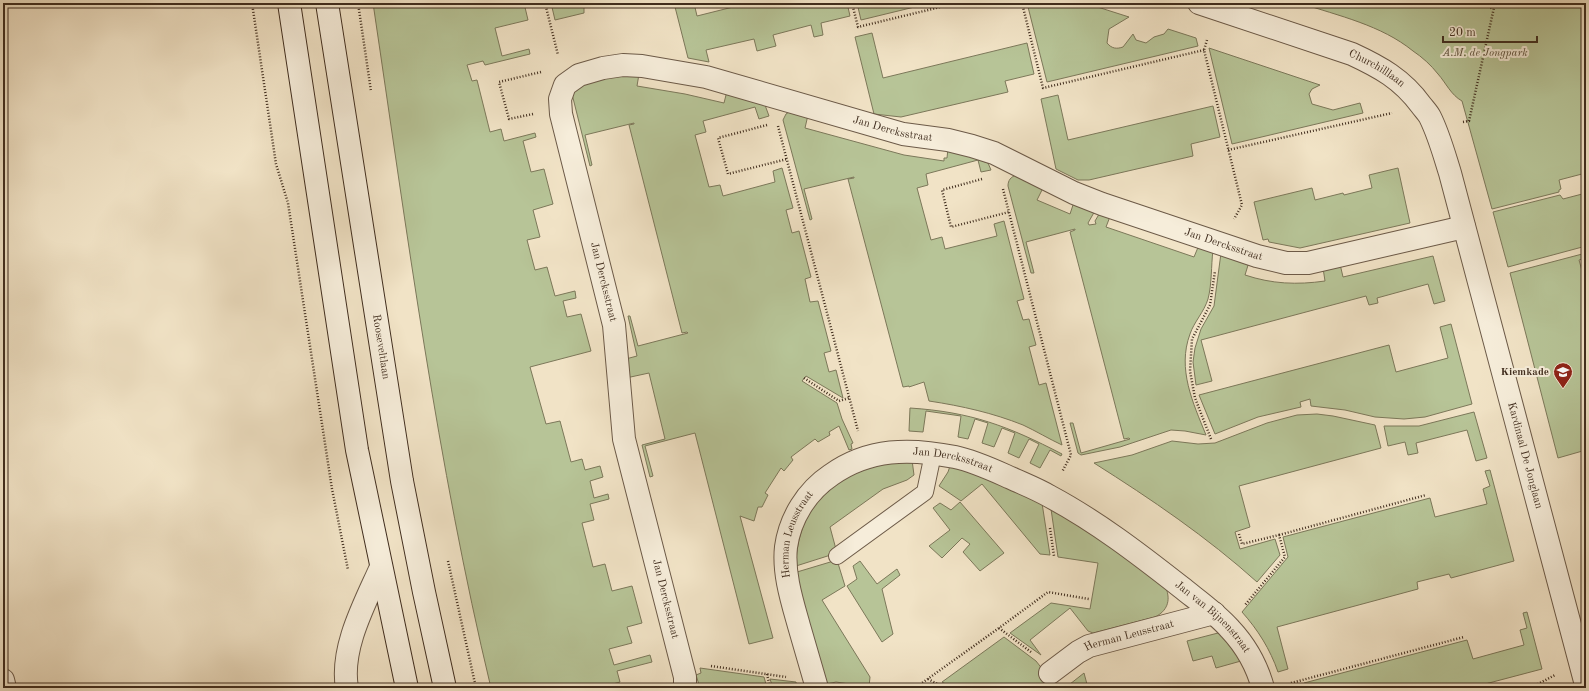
<svg xmlns="http://www.w3.org/2000/svg" width="1589" height="691" font-family="'Old Standard TT',serif">
<style>
.green{fill:#b7c497;stroke:#7c785a}
.lines{fill:none;stroke-linecap:round;stroke-linejoin:round}
.lane-casing{stroke:#6c5a48;stroke-width:18}
.street-casing{stroke:#6c5a48;stroke-width:24}
.secondary-casing{stroke:#402d1e;stroke-width:24}
.path{stroke:#402d1e;stroke-width:2.5;stroke-dasharray:1 2;stroke-linecap:butt}
.lane{stroke:#f6edda;stroke-width:16}
.street{stroke:#f6edda;stroke-width:22}
.secondary{stroke:#f6edda;stroke-width:22}
.labels{text-anchor:middle;dominant-baseline:central;stroke-width:4;stroke-linejoin:round;paint-order:stroke}
.park-label{font-size:11px;font-style:italic;fill:#584b36;stroke:#f6edda}
.street-label{font-size:11px;fill:#402d1e;stroke:#f6edda}
.poi-label{font-size:11px;font-weight:bold;fill:#402d1e;stroke:#f6edda;text-anchor:end}
</style>
<rect width="100%" height="100%" fill="#f1e3c6"/>
<filter id="stains"><feTurbulence type="fractalNoise" baseFrequency=".005" numOctaves="4"/><feColorMatrix values="0 0 0 0 .2 0 0 0 0 .09 0 0 0 0 .02 0 0 0 .5 -.17"/></filter>
<radialGradient id="worn" r=".72"><stop offset=".6" stop-color="#630" stop-opacity="0"/><stop offset="1" stop-color="#630" stop-opacity=".3"/></radialGradient>
<!-- green -->
<g class="green">
<path d="M373 3H524L528 20 495 28 502 56 529 49 530 54 485 65 483 61 467 65 472 81 477 80 490 132 501 129 504 141 535 133 536 137 523 141 531 172 544 169 553 204 533 210 540 237 527 240 535 270 547 267 555 296 575 291 576 298 563 301 567 317 581 314 591 351 530 367 546 424 560 421 571 462 582 459 585 470 600 466 603 477 590 481 594 498 608 494 609 499 590 504 594 520 582 523 593 567 605 564 612 591 632 586 642 623 627 627 632 643 609 649 614 665 650 655 652 662 617 671 620 682 609 685V688H491C437 463 407 232 373 3Z"/>
<polygon points="551,3 593,3 593,4 584,6 584,13 555,20"/>
<polygon points="674,3 694,3 697,16 749,3 847,3 850,16 821,23 823,35 814,37 811,25 773,35 776,46 757,51 754,39 706,50 709,62 688,58"/>
<polygon points="857,3 931,3 861,20"/>
<path d="M1027 3H1085L1129 17 1109 29 1107 43C1112 49 1117 49 1123 47L1133 34 1136 40 1146 43 1154 37 1164 34 1168 29 1196 38 1198 46 1047 82Z"/>
<path d="M1300 3H1586V187L1582 174 1559 180 1561 189 1559 190V192L1492 209 1462 101C1451 95 1446 83 1438 74 1431 65 1422 57 1413 51 1381 25 1339 16 1300 3Z"/>
<polygon points="872,33 883,78 1027,43 1034,74 1005,81 1008,92 901,117 874,114 855,37"/>
<polygon points="1209,48 1320,85 1312,89 1309,94 1312,104 1333,110 1360,103 1363,113 1232,144"/>
<path d="M639 74 637 86 685 94 724 103 727 91 765 105 769 116 759 119 755 107 703 121 706 132 695 135 709 187 720 185 723 196 775 182 773 171 782 168 793 208 786 210 792 233 799 231 811 277 805 279 810 302 818 301 831 351 824 353 829 372 836 370 843 398 806 376 802 381 837 403 842 419 853 443 851 444 852 449 849 450 839 426 829 432 830 435 818 442 815 439 791 457 793 460 784 471 781 468 765 493 768 495 762 507H758L754 521 740 516 773 638 749 644 695 433 645 446 653 476 650 477 642 445 665 439 649 373 626 378 622 360 637 356 628 316H630L638 346 688 333 687 332 682 333 629 125 634 124V123L585 135 592 165 590 166 572 94C588 75 615 76 639 74Z"/>
<polygon points="1058,95 1068,140 1213,106 1220,137 1191,144 1193,156 1089,180 1078,180 1056,169 1041,99"/>
<path d="M789 112 808 115 805 128 904 155 944 161V158H947L948 148 988 163 991 170 981 172 978 160 926 174 928 185 917 188 931 240 942 237 945 249 997 236 994 224 1004 221 1024 299 1017 301 1023 320 1029 319 1036 345 1029 347 1039 385 1046 383 1062 445C1049 439 1036 431 1023 425 993 413 962 406 929 401L924 382 909 387V386L903 387 848 179 854 178V177L804 189 812 219 810 220 783 120 786 114Z"/>
<polygon points="1398,168 1410,223 1300,248 1269,242 1268,239 1263,240 1254,202 1312,188 1315,200 1343,193 1344,195 1372,188 1369,175"/>
<path d="M1016 175 1043 188 1037 200 1070 214 1074 202 1096 209 1088 223 1089 225 1096 224 1095 221 1101 211 1111 214 1106 227 1194 257 1199 245 1213 250C1211 266 1212 284 1208 299 1204 312 1194 322 1190 334 1177 369 1193 403 1206 435L1185 431 1171 430 1120 447 1081 455 1078 453 1070 423H1073L1081 453 1130 439 1129 438 1124 439 1070 232 1075 230V229L1026 242 1034 273H1031L1008 186C1008 180 1011 177 1016 175Z"/>
<polygon points="1586,193 1586,246 1508,267 1493,212 1560,195 1563,199"/>
<path d="M1221 253 1249 262 1245 275C1272 284 1297 285 1325 281L1323 268 1340 264 1343 277 1433 256 1445 301 1434 304 1428 284 1377 298 1378 303 1369 305 1366 296 1201 340 1212 381 1196 385 1193 362 1195 348 1201 329 1214 306Z"/>
<polygon points="1586,253 1586,258 1579,260 1586,285 1586,450 1558,458 1510,273"/>
<polygon points="1451,324 1472,404 1425,417 1404,419 1375,417 1345,410 1311,406 1310,399 1300,402 1301,407 1258,417 1215,434 1199,395 1389,345 1396,372 1448,358 1440,327"/>
<path d="M910 408C971 412 1008 426 1062 454L1061 456 1050 450 1040 468 1030 463 1039 444 1029 439 1019 458 1008 453 1015 433 1002 428 994 447 982 443 988 423 975 419 968 439 958 437 961 416 926 411 923 432 909 431Z"/>
<polygon points="1474,412 1487,458 1476,461 1467,430 1416,443 1418,453 1408,455 1405,442 1388,446 1384,426 1419,426"/>
<path d="M1317 414 1333 416 1375 425 1381 448 1239 486 1250 527 1235 532 1240 549 1275 539 1280 555 1257 582C1207 537 1151 499 1094 463L1132 455 1172 441 1198 444 1215 443 1267 423 1297 415Z"/>
<path d="M912 460 914 475 907 480 883 489 830 527 837 553 796 566C796 520 821 486 863 468 874 464 900 462 912 460Z"/>
<polygon points="950,466 972,472 1042,503 1050,555 1040,554 982,484 961,501 939,486 948,472"/>
<path d="M1490 470 1514 561 1451 578 1449 574 1417 582 1418 589 1277 627 1288 669 1278 672C1270 649 1258 630 1242 612L1288 557 1283 537 1430 498 1435 517 1487 504 1483 489 1490 486 1485 471Z"/>
<polygon points="960,502 1004,553 980,571 963,552 970,544 962,538 942,558 929,546 950,530 933,508 940,503 951,510"/>
<path d="M1051 509 1095 536 1166 588C1171 601 1167 611 1155 617L1093 633 1088 631 1070 608 1030 640 1041 655 1010 633 1051 603 1090 609 1098 563 1058 557Z"/>
<polygon points="837,560 845,586 822,600 870,677 869,687 836,682 827,684 798,584 797,572"/>
<polygon points="860,561 877,584 897,569 900,575 882,589 893,634 882,642 847,586 857,579 853,566"/>
<polygon points="1527,612 1542,669 1470,688 1305,688 1304,683 1467,640 1473,659 1524,645 1520,630 1527,628 1523,613"/>
<polygon points="1218,633 1225,638 1241,661 1216,668 1212,656 1193,661 1187,641"/>
<polygon points="1004,637 1036,661 1055,685 1052,688 953,688 942,682"/>
<polygon points="700,668 764,677 767,688 700,688 696,675 701,673"/>
<polygon points="1084,673 1088,688 1065,688"/>
<polygon points="770,679 796,682 797,688 773,688"/>
</g>
<g class="lines">
<defs>
<polyline id="lane" points="837,556 925,492 933,454"/>
<g id="street">
<path id="s1" d="M1199 3 1352 54C1380 67 1402 79 1421 105 1424 109 1428 113 1430 117 1439 135 1444 154 1450 173L1586 685"/>
<path id="s2" d="M1050 673 1078 652 1089 646 1214 613"/>
<polyline points="3,680 5,688"/>
<path d="M347 688C340 648 365 603 381 567"/>
<path id="s3" d="M685 688V677L624 439 614 325 561 114 560 99 565 85 579 75 603 68 623 65 642 66 706 77 903 134 948 140 972 146 994 153 1074 193 1102 204 1257 256 1286 263H1308L1464 227"/>
<path id="s4" d="M817 688C811 667 805 646 799 626 792 601 783 573 786 547 790 518 807 491 831 475 869 448 910 448 955 457 974 461 993 470 1011 478 1024 484 1037 489 1049 496 1096 521 1139 554 1181 587 1197 600 1216 613 1230 629 1246 646 1257 666 1263 688"/>
</g>
<g id="secondary">
<polyline points="289,3 357,450 407,688"/>
<path id="s5" d="M327 3 402 481 424 592 445 688"/>
</g>
</defs>
<!-- lane casing -->
<use href="#lane" class="lane-casing"/>
<!-- street casing -->
<use href="#street" class="street-casing"/>
<!-- secondary casing -->
<use href="#secondary" class="secondary-casing"/>
<!-- path -->
<g class="path">
<polyline points="252,3 276,164 288,203 332,489 348,570"/>
<polyline points="358,3 371,91"/>
<polyline points="545,3 558,55"/>
<polyline points="852,3 858,27 957,3"/>
<polyline points="1022,3 1043,88 1204,50"/>
<polyline points="1483,3 1493,9"/>
<polyline points="1207,40 1204,50 1242,205 1234,219"/>
<polyline points="533,114 509,119 499,82 541,72"/>
<polyline points="1463,122 1469,121 1495,3"/>
<polyline points="767,125 718,138 728,174 787,159"/>
<polyline points="778,126 858,431"/>
<polyline points="1228,150 1392,113"/>
<polyline points="982,179 942,190 951,227 1009,212"/>
<polyline points="1003,189 1071,455 1062,472"/>
<polyline points="804,378 839,401 849,398"/>
<polyline points="1211,439 1195,398 1190,371 1192,339 1210,305 1215,271"/>
<polyline points="1050,528 1054,556"/>
<polyline points="1239,534 1242,544 1279,535 1285,557 1245,605"/>
<polyline points="1279,535 1426,495"/>
<polyline points="448,561 476,688"/>
<polyline points="1031,652 999,628 1048,592 1089,599"/>
<polyline points="711,666 786,677"/>
<polyline points="767,674 770,688"/>
<polyline points="928,679 945,688"/>
<polyline points="1291,683 1464,637"/>
<polyline points="915,688 999,628"/>
<polyline points="1523,688 1538,684 1555,675"/>
</g>
<!-- lane -->
<use href="#lane" class="lane"/>
<!-- street -->
<use href="#street" class="street"/>
<!-- secondary -->
<use href="#secondary" class="secondary"/>
</g>
<!-- icons -->
<defs>
<symbol id="school-pin" viewBox="-11 -11 22 30"><path d="M0 17L-7.5 6A9.5 9.5 0 1 1 7.5 6Z" fill="#8f2418" stroke="#f6edda"/><path d="M0-5L7-2L0 1L-7-2ZM-4 1L0 2.5L4 1V4Q0 6-4 4Z" fill="#fff"/></symbol>
</defs>
<g fill-rule="evenodd">
<use href="#school-pin" x="1552" y="361" width="22" height="30"/>
</g>
<g class="labels">
<!-- park labels -->
<g class="park-label">
<text x="1485" y="53">A.M. de Jongpark</text>
</g>
<!-- street labels -->
<g class="street-label">
<text stroke="none"><textPath href="#s1" startOffset="190">Churchilllaan</textPath></text>
<text stroke="none"><textPath href="#s3" startOffset="959">Jan Dercksstraat</textPath></text>
<text stroke="none"><textPath href="#s3" startOffset="1311">Jan Dercksstraat</textPath></text>
<text transform="translate(603 282) rotate(76)">Jan Dercksstraat</text>
<text stroke="none"><textPath href="#s5" startOffset="348">Rooseveltlaan</textPath></text>
<text stroke="none"><textPath href="#s1" startOffset="615">Kardinaal De Jonglaan</textPath></text>
<text stroke="none"><textPath href="#s4" startOffset="360">Jan Dercksstraat</textPath></text>
<text stroke="none"><textPath href="#s4" startOffset="160">Herman Leusstraat</textPath></text>
<text transform="translate(665 599) rotate(76)">Jan Dercksstraat</text>
<text stroke="none"><textPath href="#s4" startOffset="668">Jan van Bijnenstraat</textPath></text>
<text stroke="none"><textPath href="#s2" startOffset="89">Herman Leusstraat</textPath></text>
</g>
<!-- poi labels -->
<g class="poi-label">
<text x="1549" y="372">Kiemkade</text>
</g>
</g>
<!-- margin -->
<rect width="1589" height="691" fill="none" stroke="#f1e3c6" stroke-width="16"/>
<rect x="4" y="4" width="1581" height="683" fill="none" stroke="#402d1e" stroke-width="2"/>
<rect x="8" y="8" width="1573" height="675" fill="none" stroke="#402d1e"/>
<!-- scale -->
<path d="M1443 36v6h94v-6" fill="none" stroke="#402d1e" stroke-width="2"/>
<text x="1449" y="36" font-size="12" fill="#402d1e" stroke="#f6edda" stroke-width="3" paint-order="stroke">20 m</text>
<rect width="100%" height="100%" filter="url(#stains)"/>
<rect width="100%" height="100%" fill="url(#worn)"/>
</svg>
